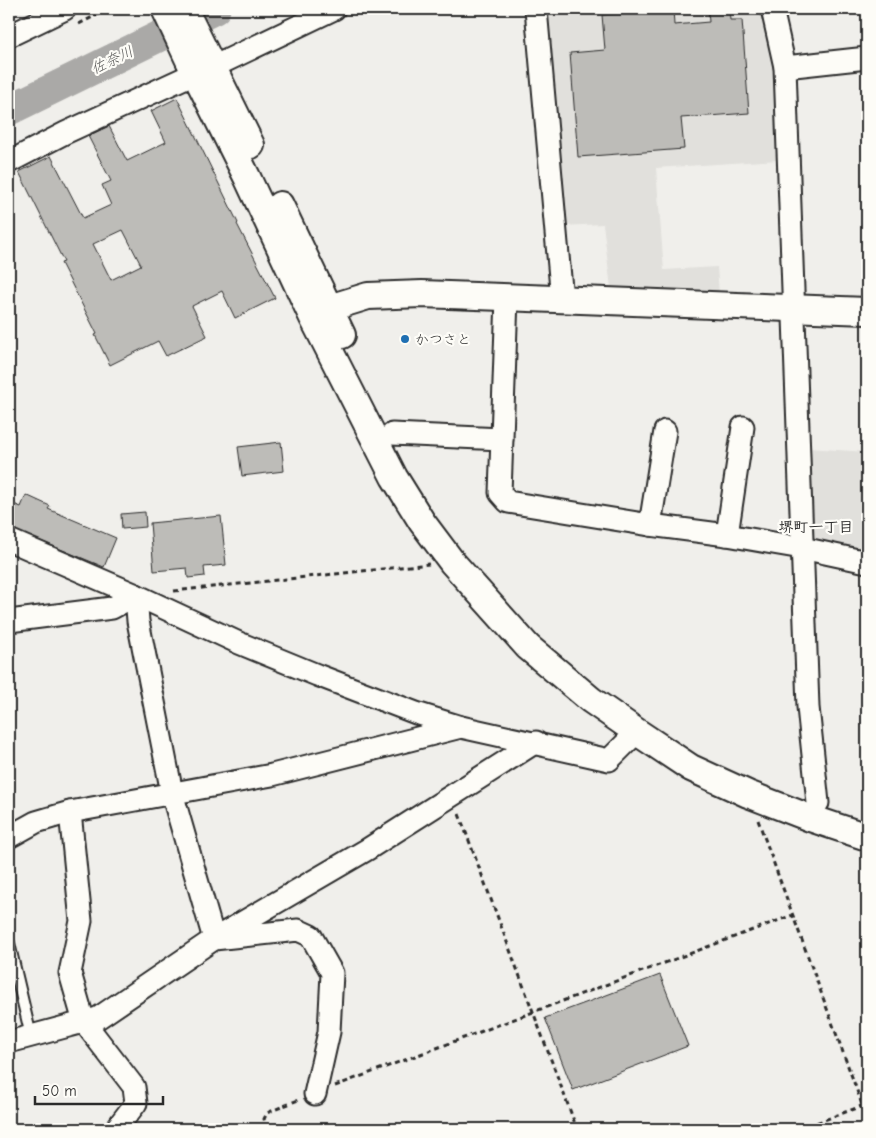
<svg xmlns="http://www.w3.org/2000/svg" width="876" height="1138" font-family="'Comic Neue','Klee One',sans-serif">
<style>
.built{fill:#e1e0dc}
.lines{fill:none;stroke-linecap:round;stroke-linejoin:round}
.river{stroke:#aaa9a7;stroke-width:31}
.building{fill:#bdbcb8;stroke:#2b2b2b;fill-rule:evenodd}
.service-casing{stroke:#2b2b2b;stroke-width:14}
.minor-casing{stroke:#2b2b2b;stroke-width:25}
.tertiary-casing{stroke:#2b2b2b;stroke-width:30}
.path{stroke:#2b2b2b;stroke-width:3;stroke-dasharray:5 4;stroke-linecap:butt}
.service{stroke:#fdfcf7;stroke-width:10}
.minor{stroke:#fdfcf7;stroke-width:21}
.tertiary{stroke:#fdfcf7;stroke-width:26}
.poi-dot{fill:#1f6fb2;stroke:#fdfcf7;stroke-width:2}
.labels{text-anchor:middle;dominant-baseline:central;stroke-width:4.5;stroke-linejoin:round;paint-order:stroke}
.poi-label{font-size:14px;fill:#2b2b2b;stroke:#fdfcf7;text-anchor:start}
.water-label{font-size:15px;font-style:italic;fill:#575756;stroke:#fdfcf7}
.neighbourhood-label{font-size:15px;font-weight:bold;fill:#2b2b2b;stroke:#fdfcf7}
</style>
<rect width="100%" height="100%" fill="#f0efeb"/>
<filter id="ink" filterUnits="userSpaceOnUse"><feTurbulence type="fractalNoise" baseFrequency=".02" numOctaves="2"/><feDisplacementMap in="SourceGraphic" scale="10" xChannelSelector="R" yChannelSelector="G"/><feConvolveMatrix kernelMatrix="1 2 1 2 8 2 1 2 1" color-interpolation-filters="sRGB"/></filter>
<g filter="url(#ink)">
<!-- built -->
<g class="built">
<polygon points="544,9 763,9 775,77 778,160 656,168 664,270 717,267 719,295 611,288 603,224 562,226"/>
<polygon points="808,448 867,452 867,554 821,544 812,537"/>
</g>
<g class="lines">
<!-- river -->
<polyline class="river" points="9,110 215,9"/>
</g>
<!-- building -->
<g class="building">
<polygon points="673,9 674,25 709,22 708,9 729,9 730,20 742,20 749,113 681,118 684,149 578,157 570,53 605,50 602,15"/>
<path d="M177 98 238 223 237 224 275 298 235 318 222 291 192 306 207 336 166 356 158 341 110 365 95 335 97 334 61 263 64 262 19 172 51 156 83 218 111 205 102 185 111 181 88 136 109 126 127 161 166 142 151 111ZM123 230 141 265 111 280 93 244Z"/>
<polygon points="281,442 284,471 242,476 238,447"/>
<polygon points="26,495 50,506 48,509 116,538 104,567 9,528 9,502 21,507"/>
<polygon points="145,512 146,527 122,529 121,514"/>
<polygon points="221,516 226,565 204,567 205,576 188,578 187,568 154,571 150,523"/>
<polygon points="660,975 688,1046 573,1090 545,1018"/>
</g>
<g class="lines">
<defs>
<polyline id="service" points="9,943 31,1036"/>
<g id="minor">
<polyline points="536,9 562,300"/>
<polyline points="772,9 785,67 808,707 818,803"/>
<polyline points="9,36 65,9"/>
<polyline points="213,67 334,9"/>
<polyline points="785,67 867,58"/>
<polyline points="9,162 65,133 195,73"/>
<polyline points="507,298 500,493 508,502 650,525 727,535 802,548 867,562"/>
<polyline points="392,434 502,439"/>
<polyline points="650,525 665,431"/>
<polyline points="727,535 743,427"/>
<polyline points="9,540 136,595 239,643 317,675 416,713 461,727 609,760 637,732"/>
<polyline points="136,595 138,621 172,793 214,939 298,930 311,936 332,973 329,1032 315,1094"/>
<polyline points="9,621 112,608 136,595"/>
<polyline points="70,812 81,921 70,973 84,1022 134,1087 136,1103 116,1129"/>
<polyline points="9,837 36,822 70,812 272,775 461,727"/>
<polyline points="9,1042 98,1018 214,939 368,849 536,742"/>
</g>
<g id="tertiary">
<polyline points="165,9 195,73 247,177 312,316 394,477 422,522 452,562 528,647 591,700 637,732 691,768 748,794 810,818 867,837"/>
<polyline points="188,17 251,145"/>
<polyline points="280,205 342,335"/>
<polyline points="313,316 329,308 368,296 422,294 867,311"/>
</g>
</defs>
<!-- service casing -->
<use href="#service" class="service-casing"/>
<!-- minor casing -->
<use href="#minor" class="minor-casing"/>
<!-- tertiary casing -->
<use href="#tertiary" class="tertiary-casing"/>
<!-- path -->
<g class="path">
<polyline points="79,24 108,9"/>
<polyline points="9,58 17,54"/>
<polyline points="174,591 429,564"/>
<polyline points="459,814 577,1129"/>
<polyline points="758,820 867,1118"/>
<polyline points="335,1086 793,915"/>
<polyline points="267,1129 264,1119 267,1113 298,1100"/>
<polyline points="800,1129 867,1104"/>
</g>
<!-- service -->
<use href="#service" class="service"/>
<!-- minor -->
<use href="#minor" class="minor"/>
<!-- tertiary -->
<use href="#tertiary" class="tertiary"/>
</g>
</g>
<!-- markers -->
<circle class="poi-dot" cx="405" cy="339" r="5"/>
<g class="labels">
<!-- poi labels -->
<g class="poi-label">
<text x="415" y="339">かつさと</text>
</g>
<!-- water labels -->
<g class="water-label">
<text transform="translate(112 60) rotate(-26)">佐奈川</text>
</g>
<!-- neighbourhood labels -->
<g class="neighbourhood-label">
<text x="816" y="527">堺町一丁目</text>
</g>
</g>
<!-- margin -->
<rect width="876" height="1138" fill="none" stroke="#fdfcf7" stroke-width="30"/>
<rect x="15" y="15" width="846" height="1108" fill="none" stroke="#2b2b2b" stroke-width="2" filter="url(#ink)"/>
<!-- scale -->
<path d="M35 1096v8h128v-8" fill="none" stroke="#2b2b2b" stroke-width="2.5"/>
<text x="42" y="1096" font-size="15" fill="#2b2b2b" stroke="#fdfcf7" stroke-width="4" paint-order="stroke">50 m</text>
</svg>
